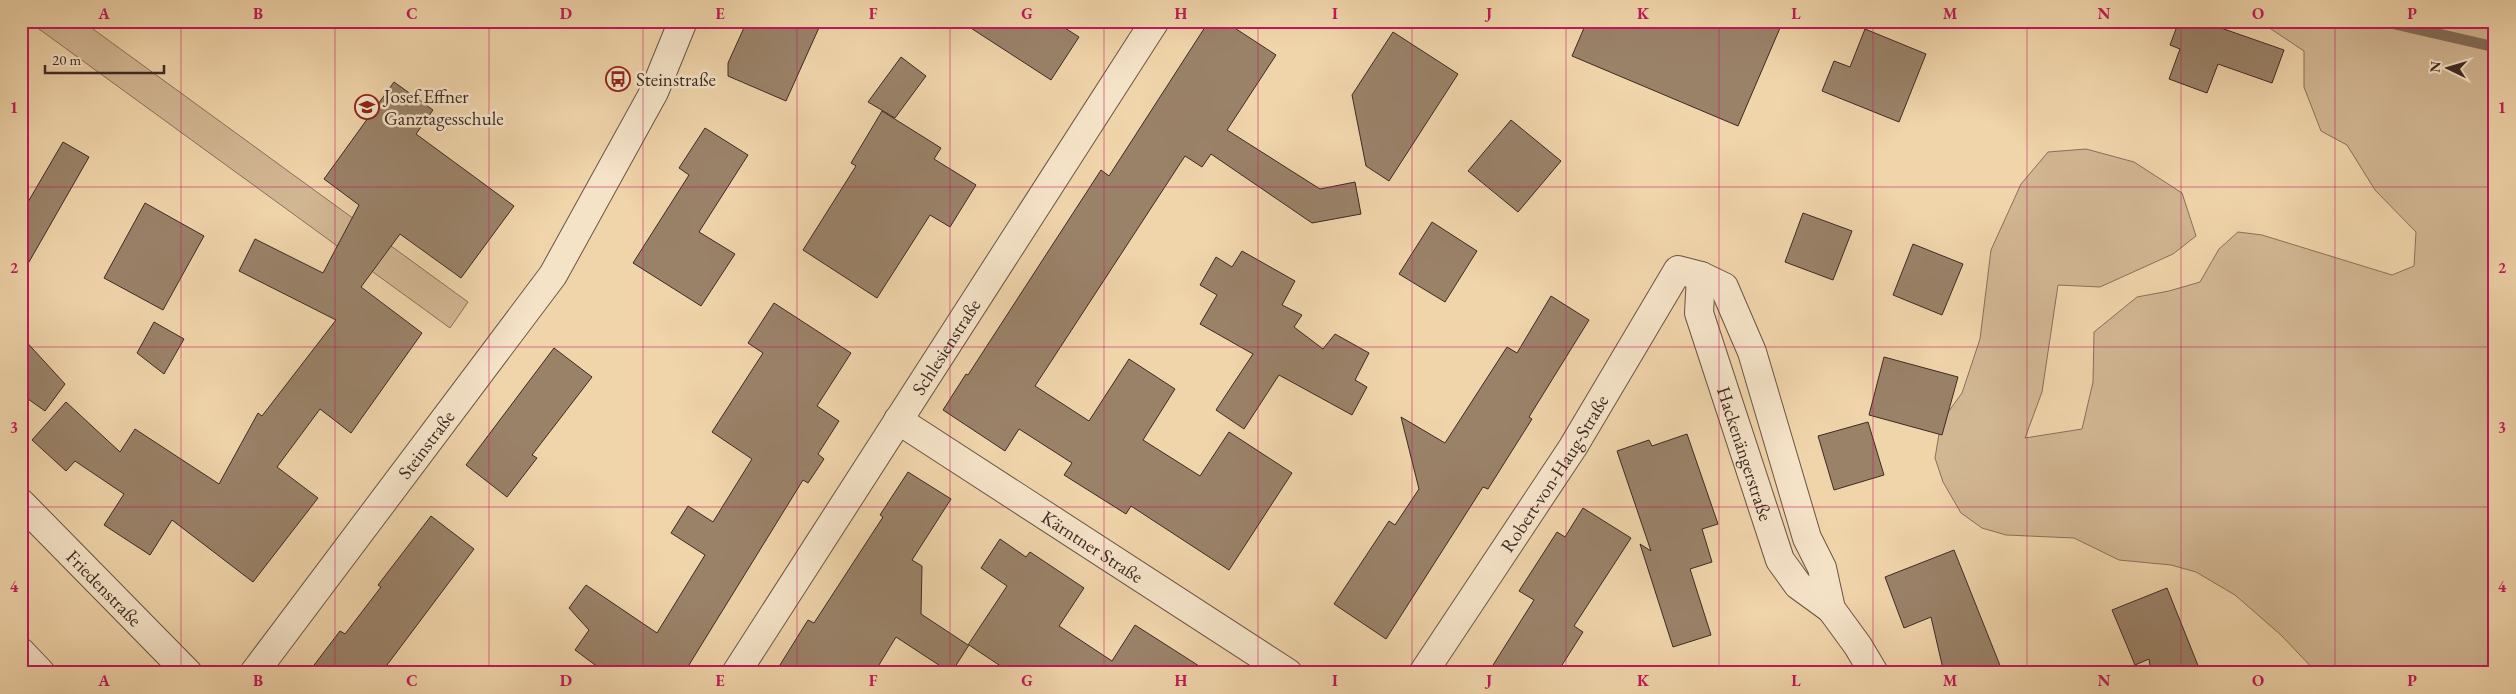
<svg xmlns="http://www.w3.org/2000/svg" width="2516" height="694" font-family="'EB Garamond',serif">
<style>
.green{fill:#d2b793;stroke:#88705b}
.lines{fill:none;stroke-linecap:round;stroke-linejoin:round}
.stream{stroke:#846d58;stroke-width:11}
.building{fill:#9a8269;stroke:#3d2a23}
.street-casing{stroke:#6a5445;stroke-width:30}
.street{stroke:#f5e3c8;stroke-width:28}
.grid{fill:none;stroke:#c2185b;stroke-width:1;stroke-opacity:0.55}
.labels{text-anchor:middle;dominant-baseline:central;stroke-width:5;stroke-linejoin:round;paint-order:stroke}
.poi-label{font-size:19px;fill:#3d2a23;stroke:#f5e3c8;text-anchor:start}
.street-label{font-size:19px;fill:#3d2a23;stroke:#f5e3c8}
.neatline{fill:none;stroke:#c2185b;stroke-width:2}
.grid-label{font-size:16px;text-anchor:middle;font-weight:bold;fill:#c2185b}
</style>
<rect width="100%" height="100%" fill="#f0d4aa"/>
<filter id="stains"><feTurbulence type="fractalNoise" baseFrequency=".004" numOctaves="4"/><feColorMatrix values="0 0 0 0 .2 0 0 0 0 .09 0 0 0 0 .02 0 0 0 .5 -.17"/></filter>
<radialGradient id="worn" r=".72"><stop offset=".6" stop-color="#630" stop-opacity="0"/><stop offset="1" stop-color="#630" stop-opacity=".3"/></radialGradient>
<!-- green -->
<g class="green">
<polygon points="28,21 82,21 468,302 450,328"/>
<polygon points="2259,21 2495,22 2495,673 2317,673 2281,635 2235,595 2196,572 2171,565 2119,560 2074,538 2006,535 1982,528 1961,513 1943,482 1935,458 1941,422 1962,393 1980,339 1991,250 2021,184 2048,152 2086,149 2134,162 2182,193 2196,236 2173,254 2100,287 2058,285 2042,392 2025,438 2082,429 2093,382 2094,332 2137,297 2169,291 2200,282 2219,249 2238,232 2262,235 2392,275 2414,266 2416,232 2375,190 2347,145 2321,131 2304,87 2304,51"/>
</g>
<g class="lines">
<!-- stream -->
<polyline class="stream" points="2382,21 2495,47"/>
</g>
<!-- building -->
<g class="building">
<polygon points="747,21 822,21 786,101 728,76 728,63"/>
<polygon points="960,21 1054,21 1079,37 1051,80"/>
<polygon points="1209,21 1224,21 1276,55 1227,130 1320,189 1355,182 1361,214 1312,223 1211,154 1202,167 1185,156 1035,386 1089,421 1129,359 1175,389 1143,440 1200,476 1229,432 1292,473 1229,570 1131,506 1126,514 1064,475 1072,463 1019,429 1005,451 943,410 966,374 968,375 1101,170 1109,176"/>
<polygon points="1587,21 1783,21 1738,126 1572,56"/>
<polygon points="2179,21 2201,21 2284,50 2272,83 2218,64 2207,93 2169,79 2180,49 2170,45"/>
<polygon points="1865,29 1926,54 1899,122 1822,91 1834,61 1850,67"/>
<polygon points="1393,32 1458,74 1389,181 1366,166 1352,95"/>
<polygon points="901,57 926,76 895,118 868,102"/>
<polygon points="394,82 433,110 416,134 514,206 461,278 400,234 361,287 422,333 351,433 320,409 277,467 318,498 253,582 172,520 150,555 104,525 124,494 75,461 66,471 32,440 66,402 120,452 135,429 219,484 258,413 262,416 336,320 239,271 255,239 323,273 359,205 324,179"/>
<polygon points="882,111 941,148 934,159 976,185 950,227 930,215 877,298 803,250 856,166 851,163"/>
<polygon points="1511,120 1561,161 1518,212 1468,171"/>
<polygon points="705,128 748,155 699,232 735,254 701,306 633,263 689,175 679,168"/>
<polygon points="63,142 89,157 21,276 21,214"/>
<polygon points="145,203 204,236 163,310 104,278"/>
<polygon points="1803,213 1852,231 1833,280 1785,262"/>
<polygon points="1432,222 1477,251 1445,302 1399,274"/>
<polygon points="1913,244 1963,264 1942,315 1893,295"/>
<polygon points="1242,251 1295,281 1282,305 1302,315 1294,327 1323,349 1335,334 1369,353 1355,380 1367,387 1352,415 1279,375 1244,429 1216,410 1253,354 1200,324 1217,295 1200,285 1216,257 1232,267"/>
<polygon points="1551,296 1589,320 1529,417 1532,419 1488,489 1483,487 1386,639 1334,604 1389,521 1395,525 1419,489 1401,417 1445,443 1507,347 1517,353"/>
<polygon points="774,303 851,353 817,406 839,421 818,454 824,459 808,483 803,480 684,673 606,673 575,650 589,630 569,608 586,585 657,633 705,555 671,533 688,506 713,522 752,459 712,432 763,353 748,343"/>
<polygon points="154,322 184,339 164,374 137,353"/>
<polygon points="21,336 65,384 45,411 21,394"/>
<polygon points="554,348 592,377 532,455 537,458 507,497 466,465"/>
<polygon points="1884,357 1958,377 1942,435 1869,415"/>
<polygon points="1868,422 1884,475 1834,490 1818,436"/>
<polygon points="1687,434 1718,524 1702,529 1712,562 1690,569 1711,635 1673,647 1640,544 1651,551 1617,451 1649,440 1652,446"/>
<polygon points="908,472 951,499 912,560 922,566 921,614 968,645 1007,586 981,568 1000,539 1026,557 1030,552 1084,588 1059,626 1112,661 1135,625 1210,673 1011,673 969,645 951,673 896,637 874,673 775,673 808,620 814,623 883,517 880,515"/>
<polygon points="1583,508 1631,538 1574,626 1583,632 1557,673 1488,673 1534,600 1519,591 1557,532 1565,537"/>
<polygon points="431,516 474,549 381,673 308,673 340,631 345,634 381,587 378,585"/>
<polygon points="1954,550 2003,673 1944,673 1931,617 1904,628 1885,577"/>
<polygon points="2167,588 2201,673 2151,673 2149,659 2135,665 2112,610"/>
</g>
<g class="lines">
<defs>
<g id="street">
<path id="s1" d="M1701 276 1699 313 1780 560 1798 585 1831 609"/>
<path id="s2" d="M898 420 1288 673"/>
<path id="s3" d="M21 503 188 673"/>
<polyline points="21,652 41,673"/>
<path id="s4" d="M254 673 553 275 654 92 683 21"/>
<path id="s5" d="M736 673 1155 21"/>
<path id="s6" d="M1423 673 1573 447 1678 270 1701 276 1724 287 1752 352 1807 538 1822 568 1831 609 1858 646 1874 673"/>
</g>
</defs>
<!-- street casing -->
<use href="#street" class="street-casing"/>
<!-- street -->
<use href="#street" class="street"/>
</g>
<!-- grid -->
<path class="grid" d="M181 21V673M335 21V673M489 21V673M643 21V673M797 21V673M950 21V673M1104 21V673M1258 21V673M1412 21V673M1566 21V673M1719 21V673M1873 21V673M2027 21V673M2181 21V673M2335 21V673M21 187H2495M21 347H2495M21 507H2495"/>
<!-- icons -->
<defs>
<symbol id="bus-ring" viewBox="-11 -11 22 22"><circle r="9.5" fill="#f5e3c8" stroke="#8f2418" stroke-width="1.5"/><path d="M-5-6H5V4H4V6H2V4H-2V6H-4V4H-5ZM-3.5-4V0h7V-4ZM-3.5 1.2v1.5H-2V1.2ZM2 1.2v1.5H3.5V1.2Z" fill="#8f2418"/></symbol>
<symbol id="school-ring" viewBox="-11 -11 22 22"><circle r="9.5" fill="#f5e3c8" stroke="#8f2418" stroke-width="1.5"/><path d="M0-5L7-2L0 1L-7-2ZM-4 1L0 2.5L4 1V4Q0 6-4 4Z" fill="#8f2418"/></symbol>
</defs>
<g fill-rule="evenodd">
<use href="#bus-ring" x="604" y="65" width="28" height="28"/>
<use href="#school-ring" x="353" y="93" width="28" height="28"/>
</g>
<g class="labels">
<!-- poi labels -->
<g class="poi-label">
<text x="636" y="79">Steinstraße</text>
<text x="384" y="96">Josef Effner<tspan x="384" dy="22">Ganztagesschule</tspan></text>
</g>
<!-- street labels -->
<g class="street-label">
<text stroke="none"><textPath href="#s5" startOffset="388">Schlesienstraße</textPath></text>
<text stroke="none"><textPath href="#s4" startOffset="286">Steinstraße</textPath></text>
<text stroke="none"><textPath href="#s1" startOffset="185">Hackenängerstraße</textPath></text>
<text stroke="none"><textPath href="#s6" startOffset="239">Robert-von-Haug-Straße</textPath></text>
<text stroke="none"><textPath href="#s2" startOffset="232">Kärntner Straße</textPath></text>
<text stroke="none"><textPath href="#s3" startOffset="119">Friedenstraße</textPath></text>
</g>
</g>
<!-- margin -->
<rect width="2516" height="694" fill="none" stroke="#f0d4aa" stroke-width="55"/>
<!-- north arrow -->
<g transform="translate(2448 68) rotate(275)" stroke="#f5e3c8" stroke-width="4" paint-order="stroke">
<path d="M0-4L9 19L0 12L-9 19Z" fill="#3d2a23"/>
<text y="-8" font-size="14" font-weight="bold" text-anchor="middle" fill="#3d2a23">N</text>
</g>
<!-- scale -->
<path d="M45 65v8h119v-8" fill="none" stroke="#3d2a23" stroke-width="2.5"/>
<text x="52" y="65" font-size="15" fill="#3d2a23" stroke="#f5e3c8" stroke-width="4" paint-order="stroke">20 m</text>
<rect x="28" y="28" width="2460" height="638" class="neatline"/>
<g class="grid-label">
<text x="104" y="19">A</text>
<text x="258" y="19">B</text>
<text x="412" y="19">C</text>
<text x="566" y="19">D</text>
<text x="720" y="19">E</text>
<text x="873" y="19">F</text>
<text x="1027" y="19">G</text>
<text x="1181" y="19">H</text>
<text x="1335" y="19">I</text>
<text x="1489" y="19">J</text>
<text x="1643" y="19">K</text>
<text x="1796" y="19">L</text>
<text x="1950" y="19">M</text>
<text x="2104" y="19">N</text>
<text x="2258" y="19">O</text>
<text x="2412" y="19">P</text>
<text x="14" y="113">1</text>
<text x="2502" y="113">1</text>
<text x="14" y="273">2</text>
<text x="2502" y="273">2</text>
<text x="14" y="433">3</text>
<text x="2502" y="433">3</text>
<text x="14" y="592">4</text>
<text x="2502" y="592">4</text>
<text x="104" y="686">A</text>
<text x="258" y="686">B</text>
<text x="412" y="686">C</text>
<text x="566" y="686">D</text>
<text x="720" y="686">E</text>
<text x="873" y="686">F</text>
<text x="1027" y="686">G</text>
<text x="1181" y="686">H</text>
<text x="1335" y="686">I</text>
<text x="1489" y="686">J</text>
<text x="1643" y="686">K</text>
<text x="1796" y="686">L</text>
<text x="1950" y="686">M</text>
<text x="2104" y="686">N</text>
<text x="2258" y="686">O</text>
<text x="2412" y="686">P</text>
</g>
<rect width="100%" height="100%" filter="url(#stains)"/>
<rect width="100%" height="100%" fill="url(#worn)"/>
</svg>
